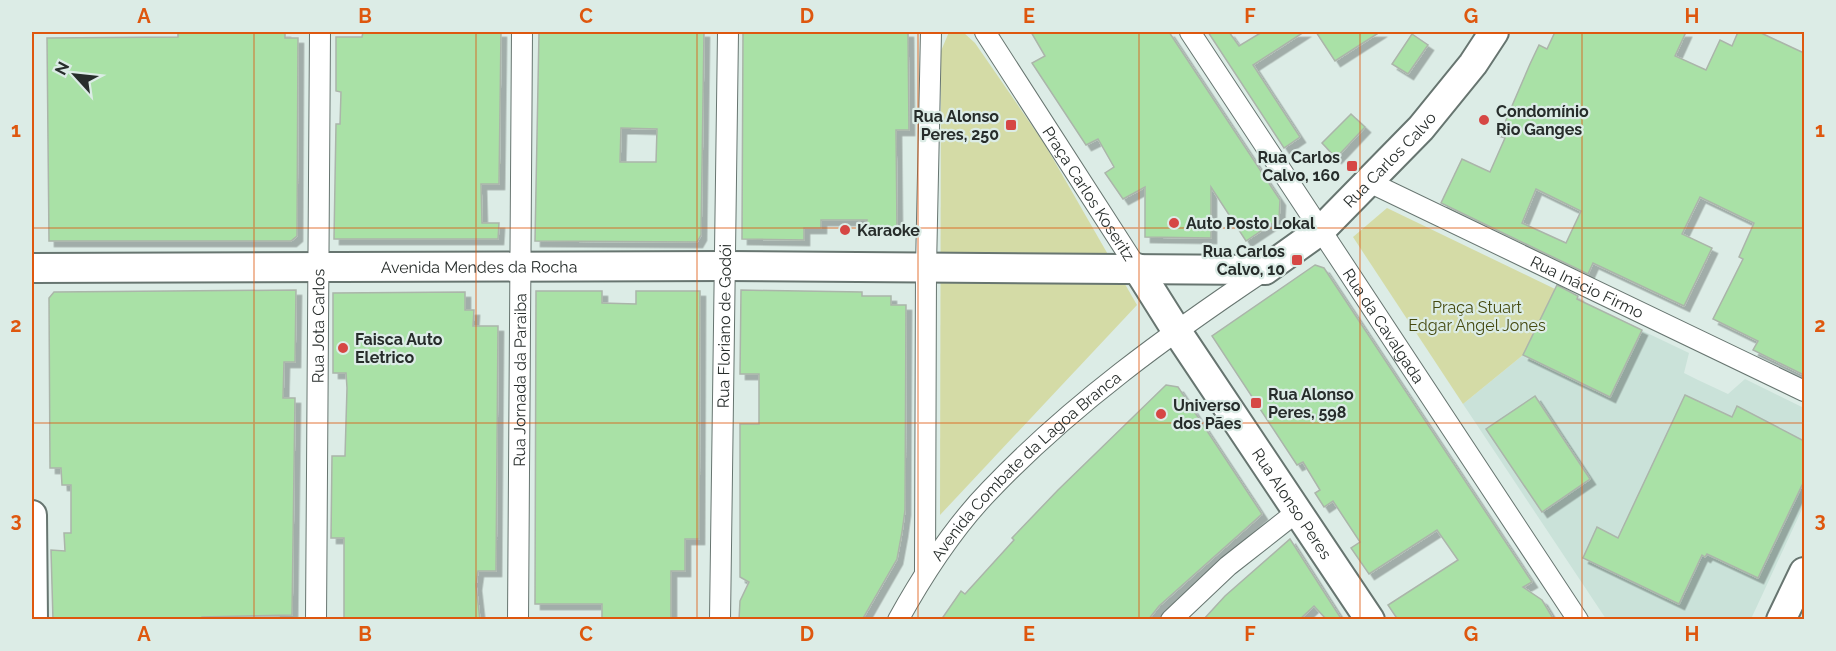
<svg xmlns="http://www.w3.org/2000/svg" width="1836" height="651" font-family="Raleway,sans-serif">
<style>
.built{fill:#cae2d9}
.green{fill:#d4dba6}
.building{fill:#a9e1a6;stroke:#abb5aa;stroke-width:1.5;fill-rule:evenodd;filter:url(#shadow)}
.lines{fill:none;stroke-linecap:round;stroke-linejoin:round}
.street-casing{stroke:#677570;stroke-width:22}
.secondary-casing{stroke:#677570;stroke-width:32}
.street{stroke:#fff;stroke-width:20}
.secondary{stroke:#fff;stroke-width:28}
.grid{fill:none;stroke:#de570e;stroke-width:1.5;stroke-opacity:0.55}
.poi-dot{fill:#d64744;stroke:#dcece6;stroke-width:2}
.labels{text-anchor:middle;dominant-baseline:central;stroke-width:4.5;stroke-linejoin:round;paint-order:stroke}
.poi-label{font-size:16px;font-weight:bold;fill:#272d2b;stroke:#dcece6;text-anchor:start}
.street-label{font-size:16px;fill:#272d2b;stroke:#dcece6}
.park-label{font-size:16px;fill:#454a10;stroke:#dcece6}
.neatline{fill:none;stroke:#de570e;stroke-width:2}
.grid-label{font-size:20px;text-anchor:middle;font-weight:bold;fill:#de570e}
</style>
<defs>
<filter id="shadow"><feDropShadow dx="5.5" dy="5.5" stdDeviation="0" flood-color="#0004"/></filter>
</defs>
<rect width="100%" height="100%" fill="#dcece6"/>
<!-- built -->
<polygon class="built" points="1555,289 1689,353 1684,373 1698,380 1728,394 1745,379 1804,408 1804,505 1751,619 1606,619 1463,404 1523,355"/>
<!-- green -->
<g class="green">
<polygon points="949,32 963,32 975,43 1044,143 1137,305 940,515 941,51"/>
<polygon points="1387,208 1555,289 1523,355 1463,404 1353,237"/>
</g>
<!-- building -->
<g class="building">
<polygon points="178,32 285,32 285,38 298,38 297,236 291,241 49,241 47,38 178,37"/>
<polygon points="363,32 501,32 499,184 481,184 482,223 499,223 498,239 334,239 336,124 340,124 341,92 336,91 336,37 362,37"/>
<path d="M539 32H704L701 235 697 242 535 241ZM621 128 657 129 656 162H620Z"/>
<polygon points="743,32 908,32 909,130 896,130 897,228 866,227 867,220 821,220 821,228 804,228 804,240 742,239"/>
<polygon points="1031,32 1169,32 1280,200 1279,219 1246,241 1211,187 1211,238 1145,237 1145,187 1123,199 1105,173 1114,167 1098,139 1086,145 1032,63 1045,56"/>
<polygon points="1208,32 1229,32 1239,46 1262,32 1304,32 1253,65 1300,137 1284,148"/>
<polygon points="1316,32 1380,32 1335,61"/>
<path d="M1555 32H1686L1675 56 1706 70 1720 40 1732 46 1738 32H1759L1804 53V375L1753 350 1758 341 1713 319 1743 259 1739 257 1754 223 1700 197 1682 234 1712 248 1684 306 1593 263 1588 274 1441 203 1462 159 1490 172 1505 138 1499 136 1530 64 1539 45 1547 49ZM1536 189 1581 211 1566 243 1522 223Z"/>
<polygon points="1412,34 1428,45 1408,74 1392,64"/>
<polygon points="1351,114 1365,127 1336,158 1322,143"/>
<polygon points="1315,265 1324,268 1532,582 1523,587 1542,600 1554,620 1398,620 1388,605 1458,560 1437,530 1369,574 1351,548 1360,542 1333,501 1324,507 1315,493 1320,490 1303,462 1297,465 1212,336"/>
<polygon points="1557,285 1578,296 1577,299 1642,330 1610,397 1523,355"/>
<polygon points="296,290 295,362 284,362 283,398 295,398 292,615 202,617 202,620 53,620 51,550 65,551 64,533 71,533 71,485 62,485 61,468 50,468 49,298 54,292"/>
<polygon points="741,290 862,292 862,296 891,296 891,305 906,305 905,510 902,532 897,559 862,620 739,620 740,601 749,582 740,577 740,424 759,424 759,374 740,374"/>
<polygon points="536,291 602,291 602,303 636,304 636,291 700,291 699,539 685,539 685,571 671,571 671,620 602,620 602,604 535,604"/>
<polygon points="465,292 465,310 474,310 473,326 498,326 496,571 478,571 476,585 480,620 344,620 344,538 331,538 332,456 345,456 347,388 346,373 333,373 333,293"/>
<polygon points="1166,385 1178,387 1262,514 1159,606 1148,620 941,620 961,591 965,594 1014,540 1012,538 1058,490"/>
<polygon points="1685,395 1732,417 1737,406 1804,441 1804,481 1758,578 1707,554 1705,557 1702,555 1679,604 1583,558 1597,527 1618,538"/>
<polygon points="1535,396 1590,479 1542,512 1486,429"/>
<polygon points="1290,539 1342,620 1327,620 1314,606 1299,620 1203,620 1225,596"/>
</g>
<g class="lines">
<defs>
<g id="street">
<path id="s1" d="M985 32 1137 268"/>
<path id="s2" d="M1190 32 1578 620"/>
<path id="s3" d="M1369 182 1804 391"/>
<polyline points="925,572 926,268 931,32"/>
<path id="s4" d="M316 620 320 32"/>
<path id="s5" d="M518 620 522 32"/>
<path id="s6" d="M720 620 728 32"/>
<path id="s7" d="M898 620C924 573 953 528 990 490 1071 405 1168 335 1265 270"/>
<polyline points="1171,620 1228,566 1298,511"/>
</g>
<g id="secondary">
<path id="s8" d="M32 268 726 266 1265 270 1321 230 1421 128 1473 64 1494 32"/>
<path id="s9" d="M1137 268 1176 330 1370 620"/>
<polyline points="32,515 33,620"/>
<polyline points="1781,620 1804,572"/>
</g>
</defs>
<!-- street casing -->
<use href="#street" class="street-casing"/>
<!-- secondary casing -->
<use href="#secondary" class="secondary-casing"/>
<!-- street -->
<use href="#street" class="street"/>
<!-- secondary -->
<use href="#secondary" class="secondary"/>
</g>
<!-- grid -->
<path class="grid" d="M254 32V620M476 32V620M697 32V620M918 32V620M1139 32V620M1360 32V620M1582 32V620M32 228H1804M32 423H1804"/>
<!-- markers -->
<g class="poi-dot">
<circle cx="1484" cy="120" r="6"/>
<rect x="1005" y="119" width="12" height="12" rx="3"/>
<rect x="1346" y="160" width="12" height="12" rx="3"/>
<circle cx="1174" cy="223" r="6"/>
<circle cx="845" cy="230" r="6"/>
<rect x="1291" y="254" width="12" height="12" rx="3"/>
<circle cx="343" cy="348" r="6"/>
<rect x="1250" y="397" width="12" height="12" rx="3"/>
<circle cx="1161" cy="414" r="6"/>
</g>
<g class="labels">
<!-- poi labels -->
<g class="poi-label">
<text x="1496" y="111">Condomínio<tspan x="1496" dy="18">Rio Ganges</tspan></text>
<text x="999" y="116" text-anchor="end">Rua Alonso<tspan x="999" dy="18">Peres, 250</tspan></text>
<text x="1340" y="157" text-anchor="end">Rua Carlos<tspan x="1340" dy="18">Calvo, 160</tspan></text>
<text x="1186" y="223">Auto Posto Lokal</text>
<text x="857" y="230">Karaoke</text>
<text x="1285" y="251" text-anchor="end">Rua Carlos<tspan x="1285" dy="18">Calvo, 10</tspan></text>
<text x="355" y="339">Faisca Auto<tspan x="355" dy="18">Eletrico</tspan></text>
<text x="1268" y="394">Rua Alonso<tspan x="1268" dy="18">Peres, 598</tspan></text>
<text x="1173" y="405">Universo<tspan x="1173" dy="18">dos Pães</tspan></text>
</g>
<!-- street labels -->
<g class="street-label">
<text stroke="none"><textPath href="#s8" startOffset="1400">Rua Carlos Calvo</textPath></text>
<text stroke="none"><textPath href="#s1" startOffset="192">Praça Carlos Koseritz</textPath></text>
<text stroke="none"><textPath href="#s8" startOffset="447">Avenida Mendes da Rocha</textPath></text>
<text stroke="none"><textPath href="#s3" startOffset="242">Rua Inácio Firmo</textPath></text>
<text stroke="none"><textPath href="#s4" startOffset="294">Rua Jota Carlos</textPath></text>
<text stroke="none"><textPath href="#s2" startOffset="352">Rua da Cavalgada</textPath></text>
<text stroke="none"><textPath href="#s6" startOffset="294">Rua Floriano de Godói</textPath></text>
<text stroke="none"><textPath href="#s5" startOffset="240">Rua Jornada da Paraiba</textPath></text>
<text stroke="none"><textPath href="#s7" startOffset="202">Avenida Combate da Lagoa Branca</textPath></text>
<text stroke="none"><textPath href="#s9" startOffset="282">Rua Alonso Peres</textPath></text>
</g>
<!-- park labels -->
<g class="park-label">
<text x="1477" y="307">Praça Stuart<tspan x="1477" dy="18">Edgar Angel Jones</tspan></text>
</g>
</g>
<!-- border -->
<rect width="1836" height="651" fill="none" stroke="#dcece6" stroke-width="66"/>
<!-- north arrow -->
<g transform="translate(75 75) rotate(297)" stroke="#dcece6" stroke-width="4.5" paint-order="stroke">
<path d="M0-4.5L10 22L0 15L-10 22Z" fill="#272d2b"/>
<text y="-9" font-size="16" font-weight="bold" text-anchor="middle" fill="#272d2b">N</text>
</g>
<rect x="33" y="33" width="1770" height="585" class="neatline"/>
<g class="grid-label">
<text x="144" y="23">A</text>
<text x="365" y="23">B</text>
<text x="586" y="23">C</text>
<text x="807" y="23">D</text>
<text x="1029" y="23">E</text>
<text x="1250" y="23">F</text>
<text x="1471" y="23">G</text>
<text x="1692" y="23">H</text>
<text x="16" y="137">1</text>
<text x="1820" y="137">1</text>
<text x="16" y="332">2</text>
<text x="1820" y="332">2</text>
<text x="16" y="527">3</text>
<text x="1820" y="527">3</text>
<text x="144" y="641">A</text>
<text x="365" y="641">B</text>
<text x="586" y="641">C</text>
<text x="807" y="641">D</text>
<text x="1029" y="641">E</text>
<text x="1250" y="641">F</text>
<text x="1471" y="641">G</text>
<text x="1692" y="641">H</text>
</g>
</svg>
